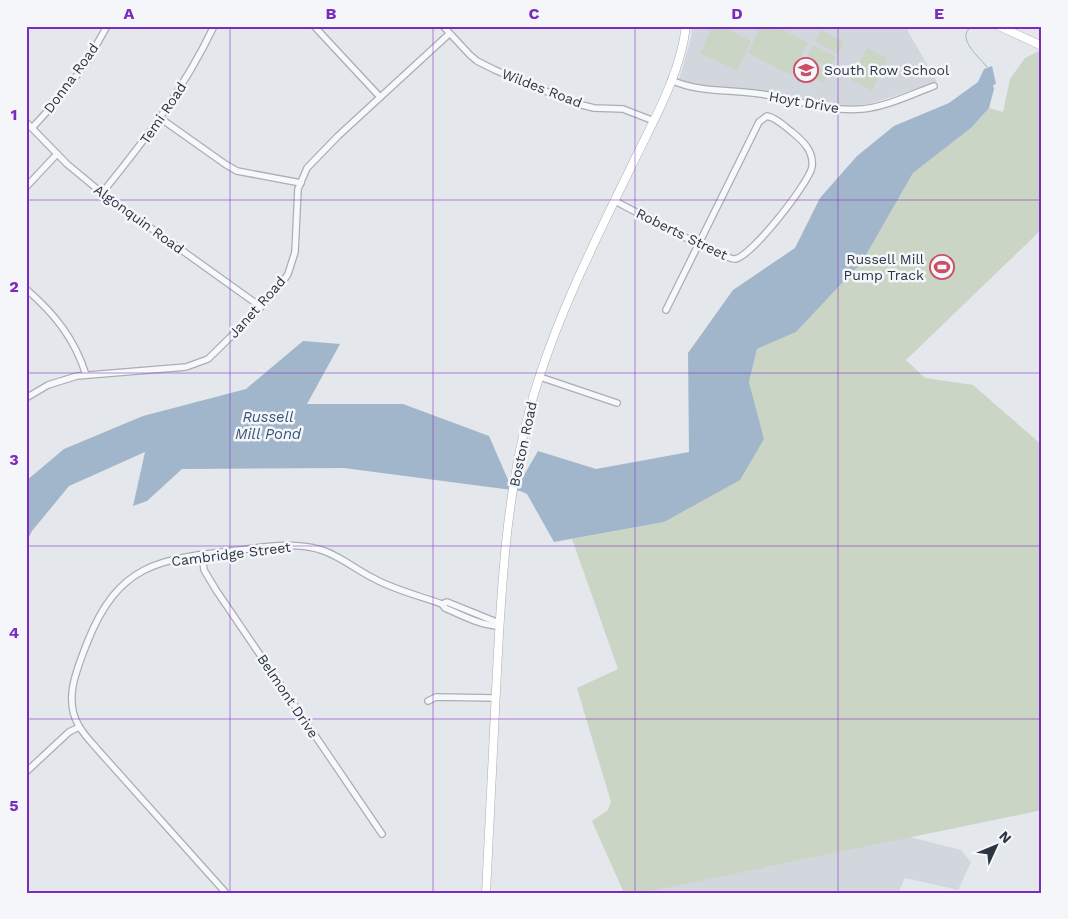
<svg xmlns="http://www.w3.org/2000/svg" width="1068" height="919" font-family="'Work Sans',sans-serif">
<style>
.built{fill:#d2d6dd}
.green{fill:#cad5c5}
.water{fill:#a1b6ca}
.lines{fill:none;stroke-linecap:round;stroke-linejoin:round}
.stream{stroke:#a1b6ca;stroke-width:1}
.street-casing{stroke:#a9aeb6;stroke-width:8}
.secondary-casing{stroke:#a9aeb6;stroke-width:9}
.street{stroke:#f7f8fa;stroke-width:5.5}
.secondary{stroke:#fff;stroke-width:8}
.grid{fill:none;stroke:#7b2cbf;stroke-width:1;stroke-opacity:0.55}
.labels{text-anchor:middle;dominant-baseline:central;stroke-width:5;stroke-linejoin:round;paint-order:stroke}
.poi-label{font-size:14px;fill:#2c3544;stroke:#f4f6f9;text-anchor:start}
.street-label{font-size:14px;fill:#2c3544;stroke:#f4f6f9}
.water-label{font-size:15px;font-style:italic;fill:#375577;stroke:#f4f6f9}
.neatline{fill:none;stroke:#7b2cbf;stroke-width:2}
.grid-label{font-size:16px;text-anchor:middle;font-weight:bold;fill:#7b2cbf}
</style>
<rect width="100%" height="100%" fill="#e4e7ec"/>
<!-- built -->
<g class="built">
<polygon points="692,26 905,26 937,82 870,104 844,106 738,89 691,86 679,80 691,38"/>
<polygon points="910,837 961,850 971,862 958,890 905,878 898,893 642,893"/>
</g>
<!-- green -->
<g class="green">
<polygon points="713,26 720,26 751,41 737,70 700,53"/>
<polygon points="761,26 775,26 808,43 791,75 748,53"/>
<polygon points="821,30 844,42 838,54 815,41"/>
<polygon points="813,45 836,57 830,68 807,56"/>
<polygon points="867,48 887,58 872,90 851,80"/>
<polygon points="1039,51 1042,52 1042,229 906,360 925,378 973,385 1042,445 1042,810 642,893 624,893 592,821 608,810 611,802 577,688 618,669 572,539 664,522 764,439 749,382 757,349 796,332 862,262 913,173 971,128 989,108 1003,112 1010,79 1025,58"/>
<polygon points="805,59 829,72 823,83 800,71"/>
</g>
<!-- water -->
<polygon class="water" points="992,66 996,84 993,85 994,89 989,108 971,128 913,173 862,262 796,332 757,349 749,382 764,439 740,480 664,522 554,542 527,494 520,491 344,468 182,469 147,501 133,506 145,452 69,486 32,531 26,543 26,481 64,449 143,416 246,389 303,341 340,344 307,404 403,404 489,436 509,482 520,482 538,451 596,469 689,452 688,353 733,290 795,248 820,198 857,156 894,126 949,103 978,82 984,69"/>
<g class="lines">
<!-- stream -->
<path class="stream" d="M971 26C968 30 965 33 966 37 967 48 981 59 987 67"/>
<defs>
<g id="street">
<polyline points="314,26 380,97"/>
<polyline points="443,26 470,55 477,61 495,70 574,103 594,108 623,109 654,121"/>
<path d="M671 80C699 93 731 89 761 94 794 99 827 112 862 109 886 107 912 94 934 86"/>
<polyline points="160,118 225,164 237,171 301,183"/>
<polyline points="26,122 67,164 102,193 261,307"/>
<polyline points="32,128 64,93 88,60 107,26"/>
<polyline points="26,187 57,154"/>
<path d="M102 193C145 140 184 89 214 26"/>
<path d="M615 201C630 209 726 260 735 259 751 257 809 183 812 167 814 151 803 141 792 132 784 126 777 118 767 116L759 122 666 310"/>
<path d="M26 289C54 313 75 339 86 375"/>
<polyline points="540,377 617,403"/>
<polyline points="26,398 48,385 77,376 186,367 208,359 257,311 280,286 288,274 295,252 298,189 307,168 338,136 449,34"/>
<polyline points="202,555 204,570 216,590 382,834"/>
<polyline points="442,604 447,602 494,621 499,625"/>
<polyline points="428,701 436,697 496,698"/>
<polyline points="26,772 69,732 79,727"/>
<path d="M226 893 98 750C92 743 84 735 79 726 63 700 77 669 87 643 119 562 160 559 239 550 264 547 293 542 318 549 338 554 356 570 375 579 395 590 420 596 442 604L445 608C461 615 481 626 500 626"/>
</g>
<g id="secondary">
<polyline points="999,26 1042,46"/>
<path d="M486 893C489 819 493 745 497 671 502 573 508 474 538 381 562 306 598 235 632 165 653 121 680 76 686 26"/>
</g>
</defs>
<!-- street casing -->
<use href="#street" class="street-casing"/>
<!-- secondary casing -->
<use href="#secondary" class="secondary-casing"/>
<!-- street -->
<use href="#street" class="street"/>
<!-- secondary -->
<use href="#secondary" class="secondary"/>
</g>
<!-- grid -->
<path class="grid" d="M230 26V893M433 26V893M635 26V893M838 26V893M26 200H1042M26 373H1042M26 546H1042M26 719H1042"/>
<!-- icons -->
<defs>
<symbol id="school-ring" viewBox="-11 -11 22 22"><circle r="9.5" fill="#f4f6f9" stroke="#cc4e65" stroke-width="1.5"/><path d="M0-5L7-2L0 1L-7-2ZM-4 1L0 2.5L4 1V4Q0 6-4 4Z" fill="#cc4e65"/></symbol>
<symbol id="stadium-ring" viewBox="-11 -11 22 22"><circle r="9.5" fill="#f4f6f9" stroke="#cc4e65" stroke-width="1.5"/><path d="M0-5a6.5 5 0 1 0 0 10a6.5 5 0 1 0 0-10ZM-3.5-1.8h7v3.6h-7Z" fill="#cc4e65"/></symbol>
</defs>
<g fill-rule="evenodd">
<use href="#school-ring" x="792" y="56" width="28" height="28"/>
<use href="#stadium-ring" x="928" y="253" width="28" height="28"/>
</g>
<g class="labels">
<!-- poi labels -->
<g class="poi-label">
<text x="824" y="70">South Row School</text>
<text x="924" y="259" text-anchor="end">Russell Mill<tspan x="924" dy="16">Pump Track</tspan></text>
</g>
<!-- street labels -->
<g class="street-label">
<text transform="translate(71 78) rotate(-54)">Donna Road</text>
<text transform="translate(542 88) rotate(21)">Wildes Road</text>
<text transform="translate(804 102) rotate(10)">Hoyt Drive</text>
<text transform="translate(163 113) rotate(-56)">Temi Road</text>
<text transform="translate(139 219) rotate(36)">Algonquin Road</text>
<text transform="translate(682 234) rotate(26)">Roberts Street</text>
<text transform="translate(257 307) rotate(-48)">Janet Road</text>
<text transform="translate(523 444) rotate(-78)">Boston Road</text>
<text transform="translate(231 554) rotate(-7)">Cambridge Street</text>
<text transform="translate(288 696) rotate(56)">Belmont Drive</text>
</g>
<!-- water labels -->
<g class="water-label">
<text x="268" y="417">Russell<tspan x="268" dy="17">Mill Pond</tspan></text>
</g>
</g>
<!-- border -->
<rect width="1068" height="919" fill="none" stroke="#f4f6f9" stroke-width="55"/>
<!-- north arrow -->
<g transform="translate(996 846) rotate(46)" stroke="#f4f6f9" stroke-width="4" paint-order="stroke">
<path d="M0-4L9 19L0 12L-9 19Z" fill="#2c3544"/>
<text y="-8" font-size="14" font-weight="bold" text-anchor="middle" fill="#2c3544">N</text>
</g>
<rect x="28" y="28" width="1012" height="864" class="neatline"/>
<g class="grid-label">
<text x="129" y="19">A</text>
<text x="331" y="19">B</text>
<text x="534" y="19">C</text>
<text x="737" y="19">D</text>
<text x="939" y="19">E</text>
<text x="14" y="120">1</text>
<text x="14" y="292">2</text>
<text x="14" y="465">3</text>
<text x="14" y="638">4</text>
<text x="14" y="811">5</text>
</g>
</svg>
